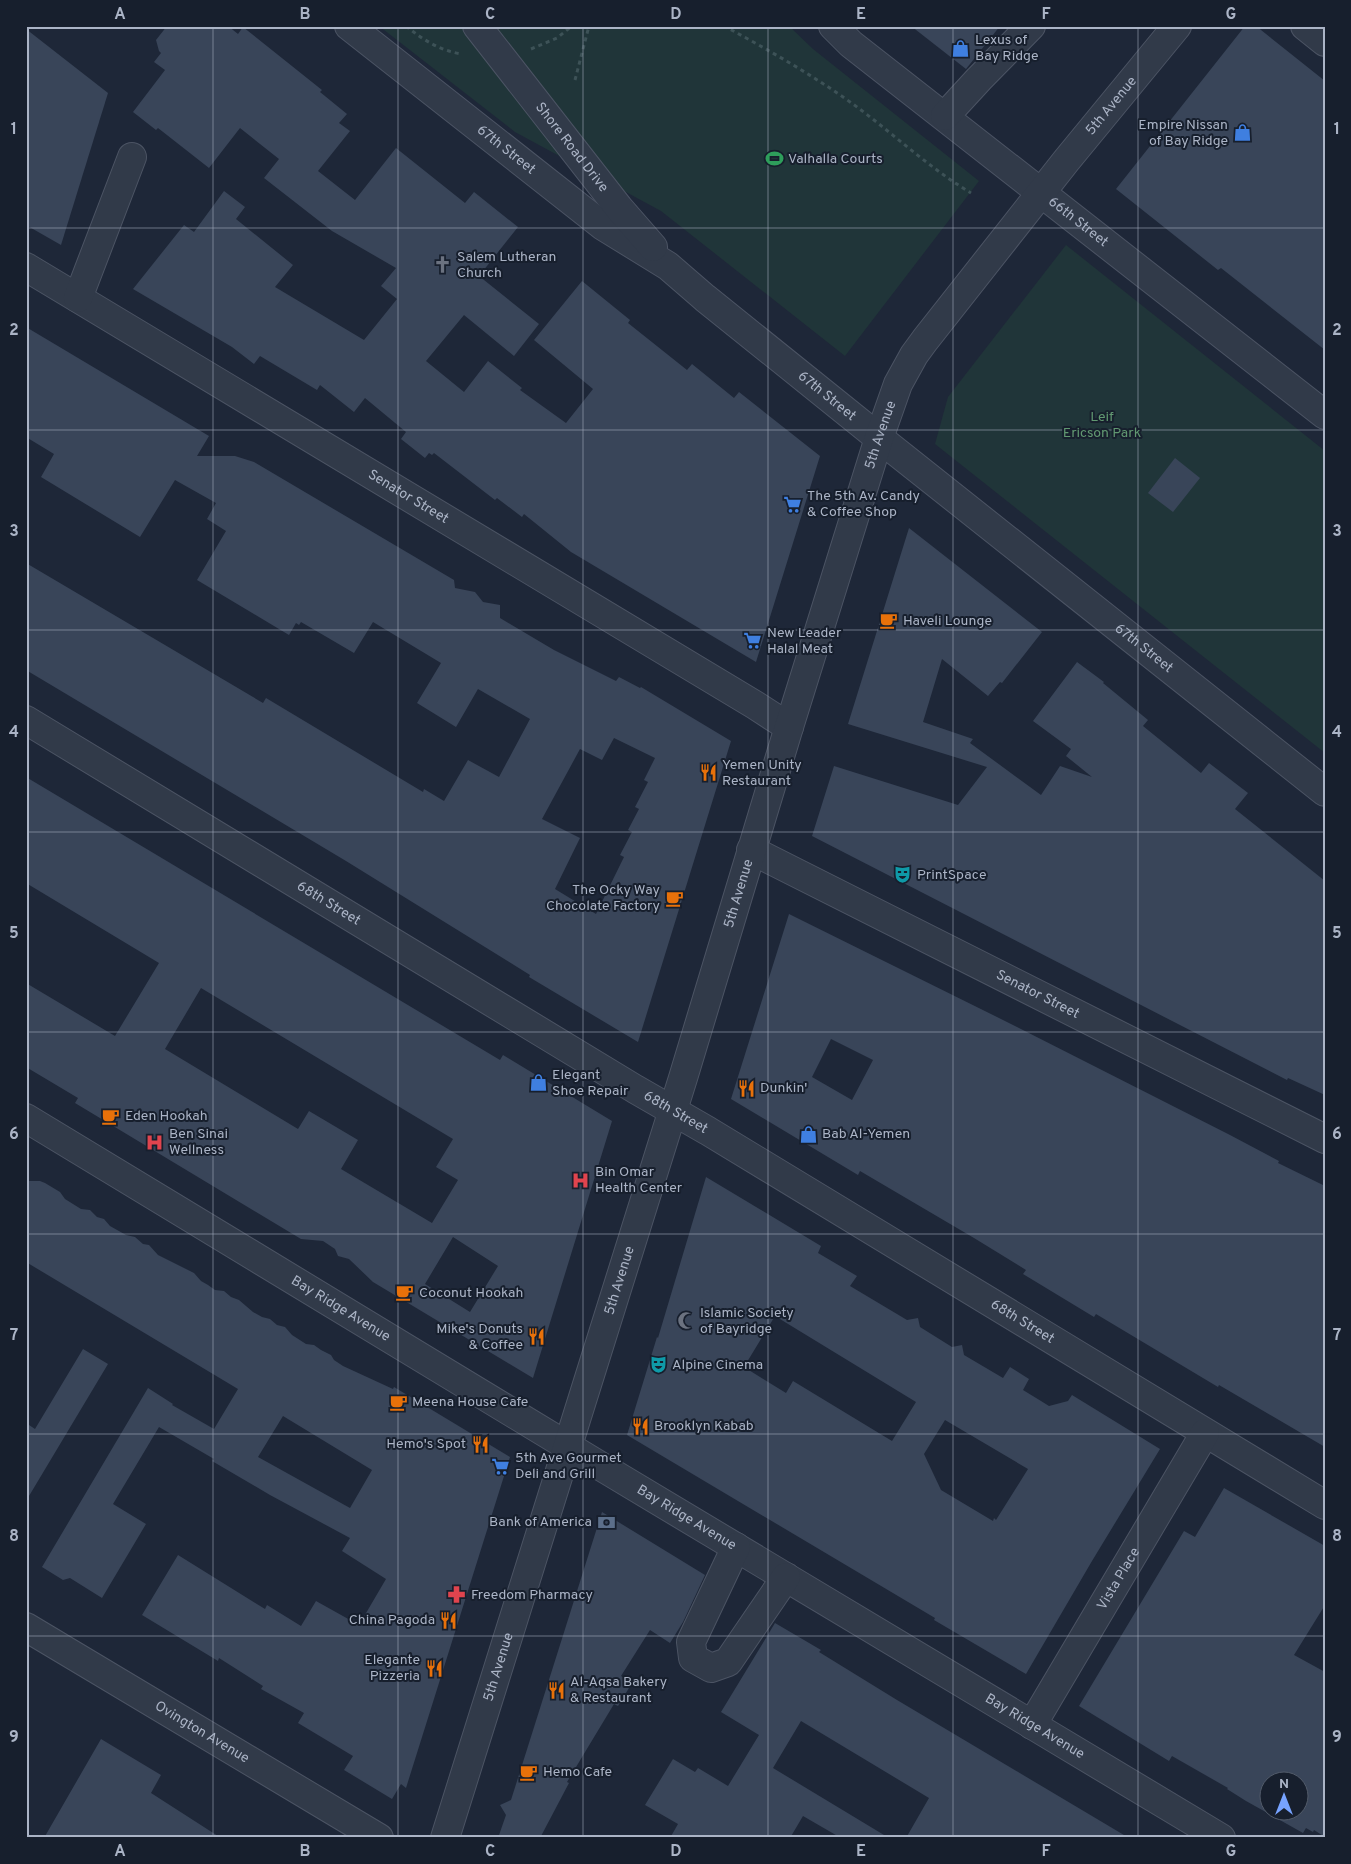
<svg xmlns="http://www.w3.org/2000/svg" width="1351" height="1864" font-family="Overpass,sans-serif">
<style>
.green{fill:#203539}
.building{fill:#394559;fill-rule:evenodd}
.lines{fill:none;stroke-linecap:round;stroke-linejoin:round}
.minor-casing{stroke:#4c5464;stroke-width:30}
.path{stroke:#3d5257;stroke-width:3;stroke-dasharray:4 4;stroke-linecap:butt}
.minor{stroke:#313a49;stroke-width:28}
.grid{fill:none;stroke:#abb4c6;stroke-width:1;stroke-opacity:0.55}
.labels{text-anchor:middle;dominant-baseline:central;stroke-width:4;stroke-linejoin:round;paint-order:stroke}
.poi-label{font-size:14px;fill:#abb4c6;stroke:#171f2d;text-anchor:start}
.street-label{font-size:14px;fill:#abb4c6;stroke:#171f2d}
.park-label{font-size:14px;fill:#619871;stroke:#171f2d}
.neatline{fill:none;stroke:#abb4c6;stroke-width:2}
.grid-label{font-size:16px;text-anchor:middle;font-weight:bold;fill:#abb4c6}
</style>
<rect width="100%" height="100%" fill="#1e2738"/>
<!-- green -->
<g class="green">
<polygon points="379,26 789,26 813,49 979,181 845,356 661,211 515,132"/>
<polygon points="1066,245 1325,451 1325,753 935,444 948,397"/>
</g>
<!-- building -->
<g class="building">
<polygon points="167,26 228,26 238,34 243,27 322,90 320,92 347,114 339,123 350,131 318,171 355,200 396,148 465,203 474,192 518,227 479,276 539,324 514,356 464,315 426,361 464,392 488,361 522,388 520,390 566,423 593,389 534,340 582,281 630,320 628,323 687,370 692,364 734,398 739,392 820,456 756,662 571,552 524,514 522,517 497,498 495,500 434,453 432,455 429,453 425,458 401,439 406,432 365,398 354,412 320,385 317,390 260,356 254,364 232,347 133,289 184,225 194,232 224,191 245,207 236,219 293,265 275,287 364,340 397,299 381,286 396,268 332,231 264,178 279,159 240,128 209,168 158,128 156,130 133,112 165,70 154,62 161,53 159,51 156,40"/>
<polygon points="911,26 1000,26 966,69"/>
<polygon points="1245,26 1256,26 1325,81 1325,350 1221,268 1218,270 1116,189"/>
<polygon points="26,29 108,93 61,245 26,225"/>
<path d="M26 327 209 436 197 456H235L254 462 454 580 455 588 475 592 483 602 500 605V618L554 650 616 681 619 677 640 688 641 687 731 741 638 1042 529 977 530 975 346 861 26 670V563L263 703 266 698 423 792 424 789 444 801 468 760 499 777 530 719 478 689 456 727 417 703 441 663 373 622 354 653 301 622 299 625 296 623 289 635 197 580 226 531 207 519 216 503 175 480 140 537 41 477 54 454 26 437ZM614 738 655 758 644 780 648 782 635 807 639 809 628 830 632 832 620 855 624 857 596 914 555 889 580 838 542 819 580 749 602 760Z"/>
<polygon points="1175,458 1200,478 1173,512 1148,493"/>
<polygon points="909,528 1042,632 1002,683 1000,682 988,696 942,659 923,722 973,739 970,743 1041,795 1060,766 1092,777 1066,756 1071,749 1033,721 1077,662 1104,682 1103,683 1148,720 1143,726 1201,773 1209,763 1248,793 1235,809 1325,881 1325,1095 1288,1078 1287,1080 812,836 834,766 958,805 987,767 848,724"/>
<path d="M26 777 500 1060 503 1055 612 1121 533 1378 373 1282 349 1259 338 1256 335 1249 323 1241 301 1239 75 1103 78 1098 26 1067V983L115 1036 159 963 26 883ZM201 988 453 1139 436 1167 458 1180 432 1223 341 1169 358 1140 309 1111 298 1129 165 1049ZM453 1237 498 1266 470 1312 425 1284Z"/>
<path d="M789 914 999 1018 1230 1135 1279 1161 1278 1163 1325 1186V1447L1219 1385 1218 1387 1096 1314 1094 1317 1023 1274 1026 1270 974 1238 860 1171 858 1175 731 1099ZM831 1039 873 1060 852 1100 812 1077Z"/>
<path d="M706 1177 821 1246 818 1253 857 1276 850 1286 907 1320 918 1318 920 1327 952 1347 962 1345 964 1355 1003 1378 1010 1367 1029 1379 1023 1390 1041 1401 1049 1406 1068 1401 1072 1395 1160 1449 1092 1561 1026 1674 934 1620 935 1618 627 1435 657 1337 658 1338ZM775 1316 916 1402 892 1441 793 1381 786 1393 744 1367ZM945 1420 1028 1469 996 1520 994 1518 993 1521 941 1490 924 1454Z"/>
<path d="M26 1181H40L45 1183 60 1192 65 1199 81 1209 90 1210 97 1217 104 1219 110 1226 126 1235 135 1237 143 1244 149 1245 158 1255 194 1273 201 1281 208 1285 215 1290 224 1291 231 1297 239 1300 253 1312 262 1317 270 1319 277 1325 285 1327 292 1335 306 1344 314 1345 321 1350 331 1355 334 1360 343 1366 393 1389 394 1387 510 1457 406 1788 401 1784 392 1799 344 1770 353 1756 298 1723 304 1713 261 1689 263 1686 219 1658 218 1661 142 1615 178 1555 265 1609 267 1605 301 1626 316 1601 359 1625 386 1579 342 1551 350 1538 270 1495 212 1461 214 1459 159 1427 113 1504 146 1524 102 1598 70 1578 63 1580 42 1567 148 1388 173 1404 172 1405 214 1429 238 1389 26 1262ZM283 1416 372 1470 350 1508 258 1457Z"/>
<polygon points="83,1349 108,1364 26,1501 26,1423 35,1429"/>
<path d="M1224 1488 1325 1546V1605L1294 1655 1325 1672V1837L1314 1830 1313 1832 1306 1828 1303 1833 1246 1801 1227 1789 1228 1788 1172 1756 1169 1761 1079 1706 1184 1531 1195 1537ZM1268 1782H1298V1812H1268Z"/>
<polygon points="602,1512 705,1575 683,1622 670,1643 650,1630 621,1676 632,1683 618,1706 614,1704 567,1782 569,1783 540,1838 498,1838 506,1815 500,1805 511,1800"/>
<polygon points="775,1623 821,1650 819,1652 897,1700 1129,1838 906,1838 929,1798 801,1721 773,1768 889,1838 841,1838 803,1816 790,1838 670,1838 678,1824 645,1805 673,1759 695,1772 698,1768 728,1786 759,1735 721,1712"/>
<polygon points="101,1739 161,1775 151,1793 221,1838 44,1838"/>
</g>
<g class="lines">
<defs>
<g id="minor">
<path id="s1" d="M349 26 603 226 668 266 705 298 879 438 1325 792"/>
<path id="s2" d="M477 26 619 208 653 247"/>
<path id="s3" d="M833 26 851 44 1325 415"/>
<polyline points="1305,26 1325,42"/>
<polyline points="945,116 979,79 1031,26"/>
<path id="s4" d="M26 267 755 705 789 727"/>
<polyline points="78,298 132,157"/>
<path id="s5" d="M26 720 635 1089 708 1131 1325 1505"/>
<path id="s6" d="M751 850 1325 1139"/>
<path id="s7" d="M26 1118 602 1467 1221 1838"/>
<polyline points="736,1547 691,1642 693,1658 711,1668 728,1662 786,1577"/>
<path id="s8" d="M26 1627 379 1838"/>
<path id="s9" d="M1032 1725 1205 1433"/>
<path id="s10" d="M445 1838 683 1078 789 727 879 438 898 384 914 355 925 340 1066 161 1177 26"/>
</g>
</defs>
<!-- minor casing -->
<use href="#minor" class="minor-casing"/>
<!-- path -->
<g class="path">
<path d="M406 26C423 40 441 51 462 54"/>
<path d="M724 26C769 50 821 80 861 110 898 138 931 169 971 193"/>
<polyline points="531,49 557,38 572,26"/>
<polyline points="575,80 589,26"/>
</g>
<!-- minor -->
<use href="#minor" class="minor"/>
</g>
<!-- grid -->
<path class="grid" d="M213 26V1838M398 26V1838M583 26V1838M768 26V1838M953 26V1838M1138 26V1838M26 228H1325M26 430H1325M26 630H1325M26 832H1325M26 1032H1325M26 1234H1325M26 1434H1325M26 1636H1325"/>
<!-- icons -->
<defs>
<symbol id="shop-bare" viewBox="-9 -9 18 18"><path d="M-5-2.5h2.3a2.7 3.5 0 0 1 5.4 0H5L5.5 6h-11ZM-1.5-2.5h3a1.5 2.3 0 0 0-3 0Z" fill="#3f7fe0" stroke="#171f2d" stroke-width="2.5" paint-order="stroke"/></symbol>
<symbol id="stadium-bare" viewBox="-9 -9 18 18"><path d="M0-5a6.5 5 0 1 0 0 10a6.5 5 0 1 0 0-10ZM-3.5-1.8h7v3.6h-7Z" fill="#2e9e5b" stroke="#171f2d" stroke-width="2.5" paint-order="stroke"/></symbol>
<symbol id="church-bare" viewBox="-9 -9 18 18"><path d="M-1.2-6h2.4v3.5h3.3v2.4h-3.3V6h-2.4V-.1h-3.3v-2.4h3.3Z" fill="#6b7280" stroke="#171f2d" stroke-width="2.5" paint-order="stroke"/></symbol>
<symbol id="supermarket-bare" viewBox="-9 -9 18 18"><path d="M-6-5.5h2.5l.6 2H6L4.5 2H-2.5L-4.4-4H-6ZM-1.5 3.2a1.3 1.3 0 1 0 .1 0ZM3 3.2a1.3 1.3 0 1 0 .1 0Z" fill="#3f7fe0" stroke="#171f2d" stroke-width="2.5" paint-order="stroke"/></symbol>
<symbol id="cafe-bare" viewBox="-9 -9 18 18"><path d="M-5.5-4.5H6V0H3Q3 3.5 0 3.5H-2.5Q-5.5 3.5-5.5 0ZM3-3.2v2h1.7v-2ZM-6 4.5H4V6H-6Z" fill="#e8710a" stroke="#171f2d" stroke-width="2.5" paint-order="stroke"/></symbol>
<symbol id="restaurant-bare" viewBox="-9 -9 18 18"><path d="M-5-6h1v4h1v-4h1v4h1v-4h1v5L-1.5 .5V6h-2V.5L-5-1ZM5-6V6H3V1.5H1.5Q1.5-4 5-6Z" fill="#e8710a" stroke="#171f2d" stroke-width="2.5" paint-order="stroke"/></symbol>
<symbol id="theatre-bare" viewBox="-9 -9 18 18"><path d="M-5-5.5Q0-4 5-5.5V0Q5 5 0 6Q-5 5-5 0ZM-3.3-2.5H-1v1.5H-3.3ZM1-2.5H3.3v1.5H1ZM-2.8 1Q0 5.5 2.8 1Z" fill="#0f9aa8" stroke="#171f2d" stroke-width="2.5" paint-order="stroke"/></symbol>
<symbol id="hospital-bare" viewBox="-9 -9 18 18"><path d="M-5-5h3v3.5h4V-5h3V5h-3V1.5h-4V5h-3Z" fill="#e0444e" stroke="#171f2d" stroke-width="2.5" paint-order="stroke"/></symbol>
<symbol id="mosque-bare" viewBox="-9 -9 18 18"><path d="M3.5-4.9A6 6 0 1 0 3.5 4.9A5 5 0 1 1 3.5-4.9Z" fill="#6b7280" stroke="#171f2d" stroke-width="2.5" paint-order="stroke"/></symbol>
<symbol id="bank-bare" viewBox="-9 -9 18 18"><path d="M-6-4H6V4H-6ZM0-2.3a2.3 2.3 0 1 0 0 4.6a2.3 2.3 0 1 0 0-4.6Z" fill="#5c6f8a" stroke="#171f2d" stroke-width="2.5" paint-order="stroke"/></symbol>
<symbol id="pharmacy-bare" viewBox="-9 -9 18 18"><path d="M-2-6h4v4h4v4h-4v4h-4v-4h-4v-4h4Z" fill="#e0444e" stroke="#171f2d" stroke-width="2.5" paint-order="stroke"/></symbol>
</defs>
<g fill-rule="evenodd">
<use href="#shop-bare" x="948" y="36" width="25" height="25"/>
<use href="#shop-bare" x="1230" y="120" width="25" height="25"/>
<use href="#stadium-bare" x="762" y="146" width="25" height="25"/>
<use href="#church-bare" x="430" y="252" width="25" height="25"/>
<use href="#supermarket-bare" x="780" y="492" width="25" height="25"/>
<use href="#cafe-bare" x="876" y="608" width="25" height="25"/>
<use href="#supermarket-bare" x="740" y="628" width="25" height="25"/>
<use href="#restaurant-bare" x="696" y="760" width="25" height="25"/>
<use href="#theatre-bare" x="890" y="862" width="25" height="25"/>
<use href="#cafe-bare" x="662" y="886" width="25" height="25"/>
<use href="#shop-bare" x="526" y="1070" width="25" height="25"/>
<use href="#restaurant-bare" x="734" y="1076" width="25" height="25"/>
<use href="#cafe-bare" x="98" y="1104" width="25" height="25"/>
<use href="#shop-bare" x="796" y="1122" width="25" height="25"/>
<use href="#hospital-bare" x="142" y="1130" width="25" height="25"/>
<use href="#hospital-bare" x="568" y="1168" width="25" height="25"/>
<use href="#cafe-bare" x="392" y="1280" width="25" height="25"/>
<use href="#mosque-bare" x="674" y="1308" width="25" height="25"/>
<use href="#restaurant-bare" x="524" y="1324" width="25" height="25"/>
<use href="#theatre-bare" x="646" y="1352" width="25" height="25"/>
<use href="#cafe-bare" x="386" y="1390" width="25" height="25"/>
<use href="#restaurant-bare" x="628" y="1414" width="25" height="25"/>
<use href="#restaurant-bare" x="468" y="1432" width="25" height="25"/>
<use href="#supermarket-bare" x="488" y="1454" width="25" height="25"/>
<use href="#bank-bare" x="594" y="1510" width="25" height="25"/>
<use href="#pharmacy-bare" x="444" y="1582" width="25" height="25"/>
<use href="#restaurant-bare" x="436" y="1608" width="25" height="25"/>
<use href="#restaurant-bare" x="422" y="1656" width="25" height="25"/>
<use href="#restaurant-bare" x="544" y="1678" width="25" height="25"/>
<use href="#cafe-bare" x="516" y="1760" width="25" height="25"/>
</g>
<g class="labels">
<!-- poi labels -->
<g class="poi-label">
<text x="975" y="40">Lexus of<tspan x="975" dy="16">Bay Ridge</tspan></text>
<text x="1228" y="125" text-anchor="end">Empire Nissan<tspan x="1228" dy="16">of Bay Ridge</tspan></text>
<text x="788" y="159">Valhalla Courts</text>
<text x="457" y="257">Salem Lutheran<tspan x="457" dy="16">Church</tspan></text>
<text x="807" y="496">The 5th Av. Candy<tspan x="807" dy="16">&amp; Coffee Shop</tspan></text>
<text x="903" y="621">Haveli Lounge</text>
<text x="767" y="633">New Leader<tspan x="767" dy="16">Halal Meat</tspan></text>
<text x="722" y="765">Yemen Unity<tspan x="722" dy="16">Restaurant</tspan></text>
<text x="917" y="875">PrintSpace</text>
<text x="660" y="890" text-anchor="end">The Ocky Way<tspan x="660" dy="16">Chocolate Factory</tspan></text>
<text x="552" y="1075">Elegant<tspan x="552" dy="16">Shoe Repair</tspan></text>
<text x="760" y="1088">Dunkin'</text>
<text x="125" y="1116">Eden Hookah</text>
<text x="169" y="1134">Ben Sinai<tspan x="169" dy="16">Wellness</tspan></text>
<text x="822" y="1134">Bab Al-Yemen</text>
<text x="595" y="1172">Bin Omar<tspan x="595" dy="16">Health Center</tspan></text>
<text x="419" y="1293">Coconut Hookah</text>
<text x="700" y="1313">Islamic Society<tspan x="700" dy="16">of Bayridge</tspan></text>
<text x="523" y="1329" text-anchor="end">Mike's Donuts<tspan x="523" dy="16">&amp; Coffee</tspan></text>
<text x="672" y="1365">Alpine Cinema</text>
<text x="412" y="1402">Meena House Cafe</text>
<text x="654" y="1426">Brooklyn Kabab</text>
<text x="466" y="1444" text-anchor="end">Hemo's Spot</text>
<text x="515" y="1458">5th Ave Gourmet<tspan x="515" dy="16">Deli and Grill</tspan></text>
<text x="592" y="1522" text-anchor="end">Bank of America</text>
<text x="471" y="1595">Freedom Pharmacy</text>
<text x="435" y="1620" text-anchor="end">China Pagoda</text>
<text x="420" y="1660" text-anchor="end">Elegante<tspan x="420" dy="16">Pizzeria</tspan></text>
<text x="570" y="1682">Al-Aqsa Bakery<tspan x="570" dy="16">&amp; Restaurant</tspan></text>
<text x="543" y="1772">Hemo Cafe</text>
</g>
<!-- street labels -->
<g class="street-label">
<text stroke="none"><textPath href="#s10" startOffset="1874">5th Avenue</textPath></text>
<text stroke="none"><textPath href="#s2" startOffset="154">Shore Road Drive</textPath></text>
<text stroke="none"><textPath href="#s1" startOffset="200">67th Street</textPath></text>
<text stroke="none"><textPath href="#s3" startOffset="314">66th Street</textPath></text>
<text stroke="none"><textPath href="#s1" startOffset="605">67th Street</textPath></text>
<text stroke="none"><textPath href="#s10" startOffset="1469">5th Avenue</textPath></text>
<text stroke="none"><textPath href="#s4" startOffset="446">Senator Street</textPath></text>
<text stroke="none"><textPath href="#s1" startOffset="1010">67th Street</textPath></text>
<text stroke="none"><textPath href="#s10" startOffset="989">5th Avenue</textPath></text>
<text stroke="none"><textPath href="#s5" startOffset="354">68th Street</textPath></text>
<text stroke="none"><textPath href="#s6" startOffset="321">Senator Street</textPath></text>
<text stroke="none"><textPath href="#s5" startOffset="759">68th Street</textPath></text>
<text stroke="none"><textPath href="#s10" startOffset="584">5th Avenue</textPath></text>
<text stroke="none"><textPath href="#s7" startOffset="368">Bay Ridge Avenue</textPath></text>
<text stroke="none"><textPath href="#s5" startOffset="1164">68th Street</textPath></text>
<text stroke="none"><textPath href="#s7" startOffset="772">Bay Ridge Avenue</textPath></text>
<text stroke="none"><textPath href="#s9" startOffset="170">Vista Place</textPath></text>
<text stroke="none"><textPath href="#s10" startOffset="179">5th Avenue</textPath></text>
<text stroke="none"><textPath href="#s7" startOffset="1178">Bay Ridge Avenue</textPath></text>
<text stroke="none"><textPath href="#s8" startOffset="205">Ovington Avenue</textPath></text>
</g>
<!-- park labels -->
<g class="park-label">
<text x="1102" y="417">Leif<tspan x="1102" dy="16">Ericson Park</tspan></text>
</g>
</g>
<!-- border -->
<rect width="1351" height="1864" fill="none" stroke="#171f2d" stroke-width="55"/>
<!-- north arrow -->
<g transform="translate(1284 1796)"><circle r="24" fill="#171f2d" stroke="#525b6a"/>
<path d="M0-4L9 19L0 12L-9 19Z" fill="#77a3ff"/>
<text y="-8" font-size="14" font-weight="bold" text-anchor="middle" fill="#abb4c6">N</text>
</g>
<rect x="28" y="28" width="1296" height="1808" class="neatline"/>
<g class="grid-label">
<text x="120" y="19">A</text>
<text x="305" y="19">B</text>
<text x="490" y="19">C</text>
<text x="676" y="19">D</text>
<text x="861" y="19">E</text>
<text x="1046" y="19">F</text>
<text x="1231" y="19">G</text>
<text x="14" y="134">1</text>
<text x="1337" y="134">1</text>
<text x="14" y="335">2</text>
<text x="1337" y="335">2</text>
<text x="14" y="536">3</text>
<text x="1337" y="536">3</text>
<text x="14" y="737">4</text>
<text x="1337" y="737">4</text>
<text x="14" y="938">5</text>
<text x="1337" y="938">5</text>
<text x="14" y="1139">6</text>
<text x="1337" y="1139">6</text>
<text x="14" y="1340">7</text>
<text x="1337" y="1340">7</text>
<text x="14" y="1541">8</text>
<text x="1337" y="1541">8</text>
<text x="14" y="1742">9</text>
<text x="1337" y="1742">9</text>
<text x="120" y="1856">A</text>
<text x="305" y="1856">B</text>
<text x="490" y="1856">C</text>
<text x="676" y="1856">D</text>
<text x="861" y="1856">E</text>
<text x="1046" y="1856">F</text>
<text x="1231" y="1856">G</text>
</g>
</svg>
